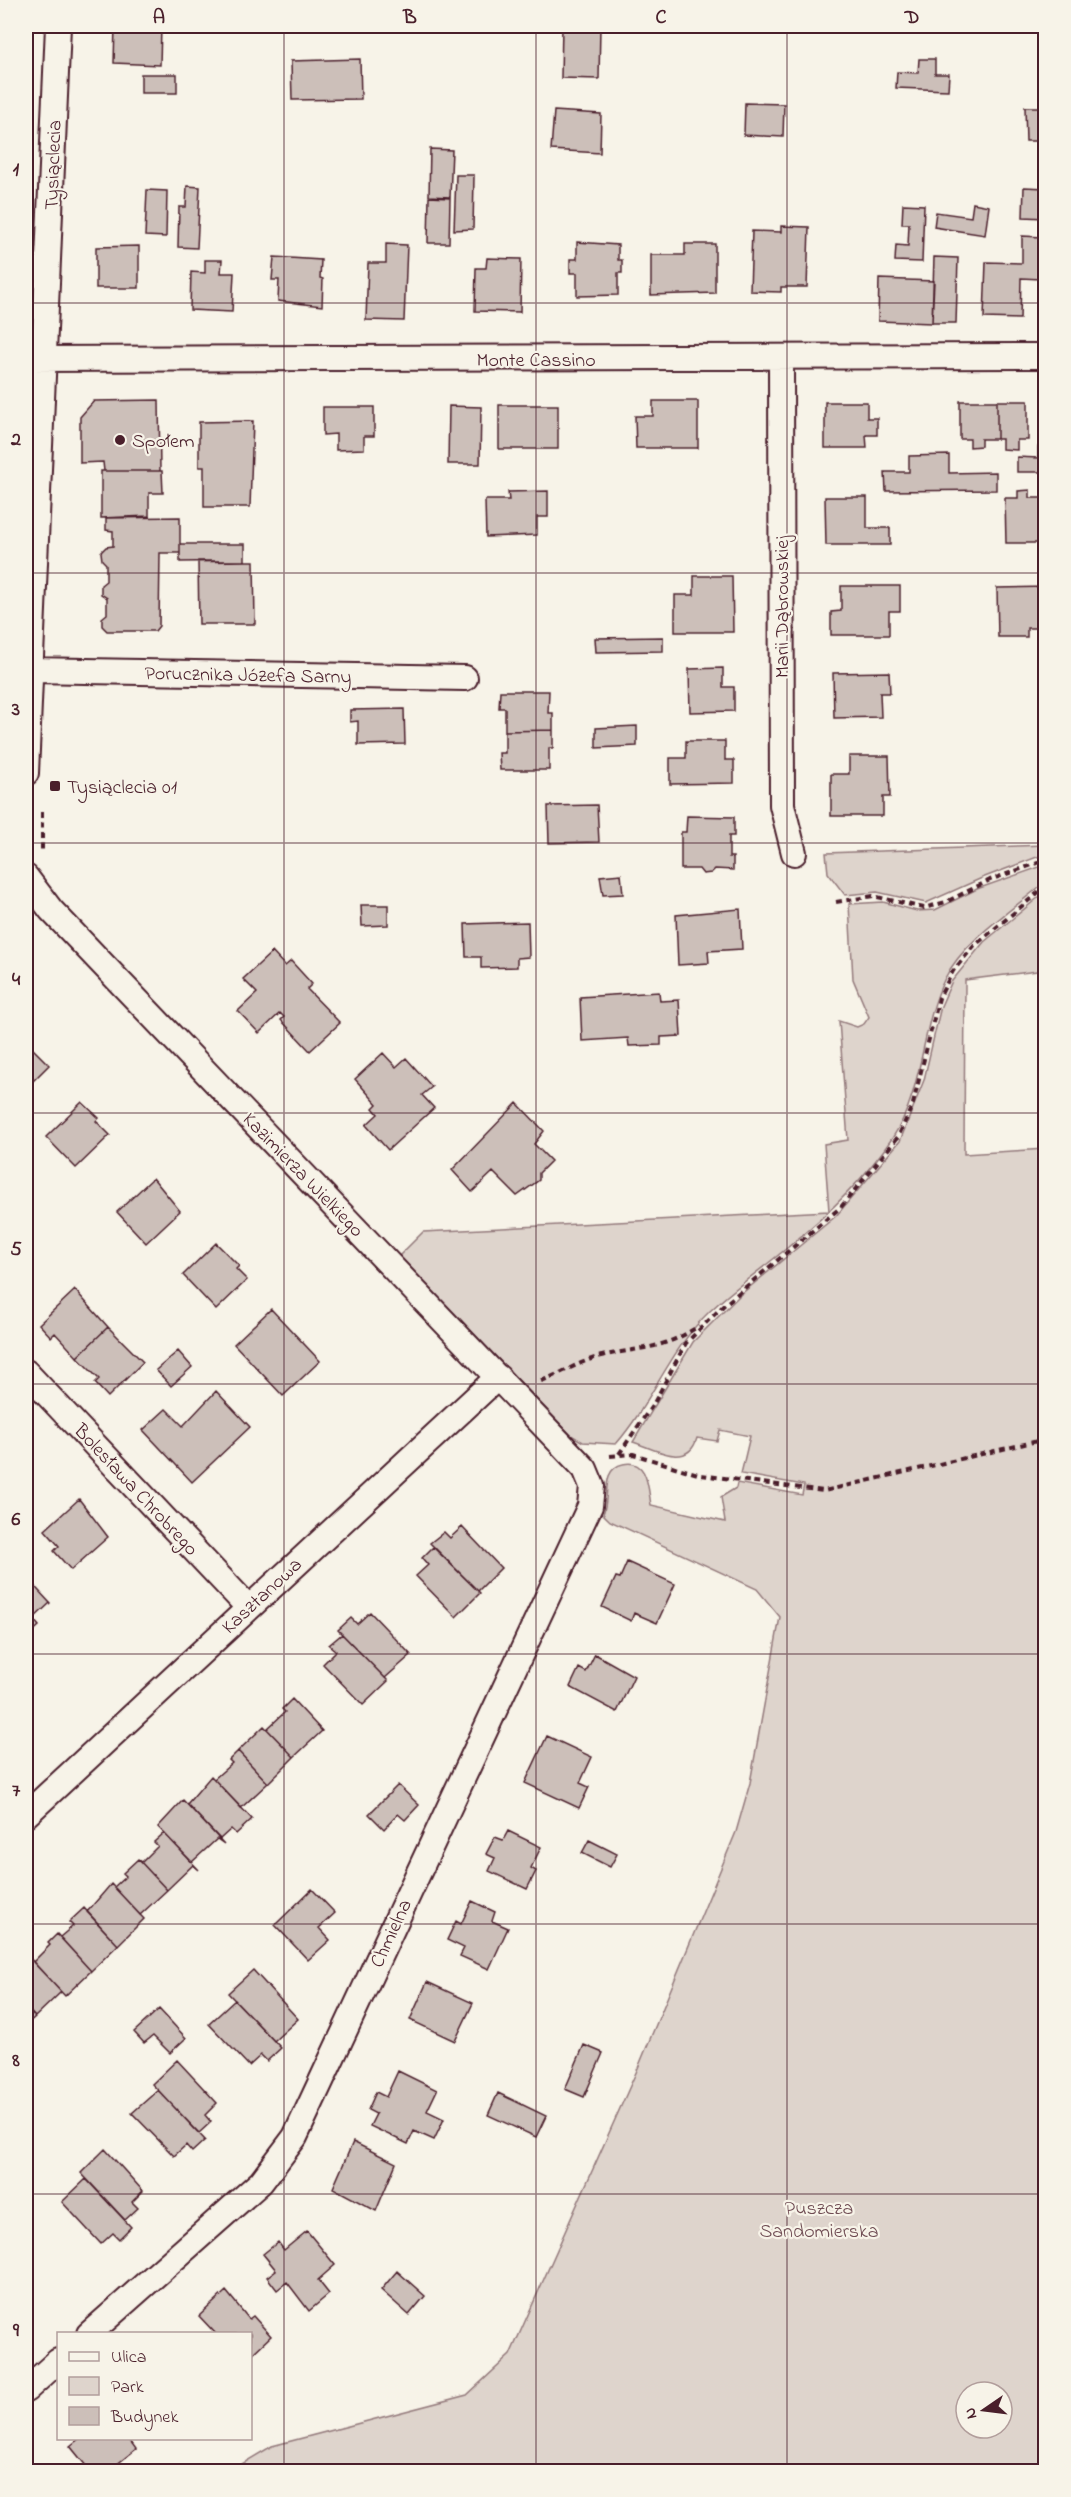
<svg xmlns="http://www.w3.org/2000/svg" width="1071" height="2497" font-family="'Indie Flower',sans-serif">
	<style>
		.green { fill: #ded4cc; stroke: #947a7c; stroke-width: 1.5; fill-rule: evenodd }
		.building { fill: #ccbfb9; stroke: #4a1f2b; stroke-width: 1.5 }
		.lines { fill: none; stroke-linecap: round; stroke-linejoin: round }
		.street-casing { stroke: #4a1f2b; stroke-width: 28 }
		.path { stroke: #4a1f2b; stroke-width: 4; stroke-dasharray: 6 4.5; stroke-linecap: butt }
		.street { stroke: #f7f3e8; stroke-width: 24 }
		.grid { fill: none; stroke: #4a1f2b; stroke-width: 1.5; stroke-opacity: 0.55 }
		.poi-dot { fill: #4a1f2b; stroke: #f7f3e8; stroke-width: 2 }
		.labels { text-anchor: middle; stroke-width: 4.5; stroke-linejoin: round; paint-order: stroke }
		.street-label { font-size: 20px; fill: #4a1f2b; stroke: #f7f3e8 }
		.poi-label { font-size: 20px; fill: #4a1f2b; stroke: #f7f3e8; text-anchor: start }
		.park-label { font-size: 20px; fill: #6f4c53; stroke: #f7f3e8 }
		.neatline { fill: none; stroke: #4a1f2b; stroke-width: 2 }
		.grid-label { font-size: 20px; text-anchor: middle; font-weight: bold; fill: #4a1f2b }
	</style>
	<rect width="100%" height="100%" fill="#f7f3e8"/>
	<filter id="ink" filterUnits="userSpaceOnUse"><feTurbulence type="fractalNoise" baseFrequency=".0167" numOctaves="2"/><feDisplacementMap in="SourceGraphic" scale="12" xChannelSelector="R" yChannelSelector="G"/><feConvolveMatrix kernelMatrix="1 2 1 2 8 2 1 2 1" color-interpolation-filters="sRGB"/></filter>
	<g filter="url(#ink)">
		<!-- green -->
		<path class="green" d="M1046,845l-1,9 -63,24 -56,25 -49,-11 -32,3 -17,-22 -2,-20z
			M1045,865v17c-32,28 -80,57 -100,96 -25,50 -21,112 -52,159 -28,42 -67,79 -106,111 -25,21 -53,40 -77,63 -40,38 -58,92 -94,133l-33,-2 -12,-7 -172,-179 24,-24 406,-21 -5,-67 24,-4 -9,-119 18,6 7,-3 5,-7 -16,-38 -4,-75 34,-2 34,9 18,-1 42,-21z
			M1045,892v78l-80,10 -1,174 81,-5v1322h-815l42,-25 195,-51 43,-40 128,-287 98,-236 14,-49 30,-166 -23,-28 -147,-68 -7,-7c5,-12 2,-26 6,-38 2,-6 8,-11 14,-12 25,-6 25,24 28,41l74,17 -4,-25 15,-9 1,-5 65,12 2,-10 -63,-11 9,-38 -30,-6 -3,11 -20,-3c-9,32 -42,11 -64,4l60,-100 47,-47 96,-79 64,-75 24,-61 17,-74 11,-25 32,-39zM966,2392h36v36h-36z"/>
		<!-- building -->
		<path class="building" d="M115,26h46l-1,39 -46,-2z
			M562,26h38l-1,53 -38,-1z
			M360,59l1,40 -69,1 -1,-39z
			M919,59h16v15h14l-1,16 -52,-2 1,-16 21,1z
			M141,74h36v19h-36z
			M745,103l39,1 -1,33 -39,-2z
			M1025,107h14l2,34h-15z
			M554,111l47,3 -1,39 -49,-3z
			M430,149l22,1 -2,47 -21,-1z
			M456,175h18l-1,54 -19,1z
			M187,186l13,1 -3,61 -19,-1 1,-40h7z
			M1024,187l22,1v30l-23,-1z
			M147,190l20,1 -1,46 -21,-1z
			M429,197l21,1 -1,45h-21z
			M973,203l16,3 -4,29 -51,-8 2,-15 35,5z
			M903,204l21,1 -2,57 -27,-1 1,-16 12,1 1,-22h-7z
			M781,226l28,1 -2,60h-26v5l-31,-1 2,-60 29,1z
			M1022,236l20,1 -1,42 -20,-1 -1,41 -36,-1 2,-56 36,1z
			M577,242l41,3v15h4v13h-4v22l-41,1v-23h-7v-14h7z
			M386,244l21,1 -3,76 -38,-1 2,-57h18z
			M685,244h30v49l-64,2v-40h34z
			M139,246v42h-43v-41z
			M274,257l47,3 -1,18 3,1 -1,27 -44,-5 1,-21h-7z
			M934,257l24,1 -2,65h-24z
			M487,258l34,1 -1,53 -45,-1 1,-43h10z
			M205,260h17l-1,13h13l-2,39 -42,-2 1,-38 14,1z
			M879,279l55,2 -2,42 -54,-2z
			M159,400l1,71h-56l-1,-9 -23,1v-46l14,-16z
			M653,401h45v47h-62l-1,-32h18z
			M960,401h37v38h-16v7l-11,1v-8h-10z
			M997,401h31v39h-11v10l-15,-1v-10h-5z
			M825,402h42v16h10v17h-11l1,13h-42z
			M499,405h59v44h-59z
			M449,406l32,1 -1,57h-32z
			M323,407h51v29h-10v13l-28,1v-16l-13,1z
			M253,421l-3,86h-46v-40h-5v-45z
			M1038,447h8v25h-29v-15l21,1z
			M949,455v18l47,-1v18l-110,1 -1,-19h24v-16z
			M101,471h61l1,22h-14v23l-48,2z
			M1030,490v8h16v45h-40l-1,-45h13v-7z
			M548,491v26h-11v18l-51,2 -1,-37h24l-1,-8z
			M825,497h42v31h23v17h-64z
			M180,517v36h-20l-1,73 -4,5h-48l-5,-5v-8l5,-4v-16l-6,-4v-9l5,-4v-17l-4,-4 -1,-8 5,-5 7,-1v-15l-7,-1v-12z
			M180,544h65v17l-65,1z
			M198,561h56l1,63h-56z
			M694,576h38l1,56h-58v-37h19z
			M841,586h59v25h-11v24h-58v-23l10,-1z
			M1046,587v41h-19v9h-29l-1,-49z
			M663,637v14l-67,1 -1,-14z
			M723,668v19h11v24l-44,1 -1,-43z
			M889,672l1,21h-10l1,24 -47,1 -1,-45z
			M500,691h49l-1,22h5v17l-48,1v-23h-6z
			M404,709l1,35 -47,1v-24l-8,1v-12z
			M637,726v20l-41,2v-20z
			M553,730v18h-4v22h-49l-1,-17h6v-22z
			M686,741h39v19h9v23l-64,1v-26h16z
			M849,756h40l1,41h-7v19h-52v-42h18z
			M597,805l2,37 -50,1 -1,-37z
			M687,816l47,1v19h-5v21h4v13l-18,-1 -4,4 -8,1 -4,-5h-18v-37h5z
			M621,874l2,20 -20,1 -3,-19z
			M361,905h27v20l-26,1z
			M740,909l2,40 -34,2 1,12 -31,2 -2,-50z
			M528,922l1,35 -12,1v9l-36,1v-11h-15l-1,-33z
			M272,952l13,14 6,-5 21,23 -5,5 33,34 -30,28 -29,-31 3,-3 -4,-4 -21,20 -21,-22 19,-18 -14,-14z
			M659,992l1,9 19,-1 2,36 -20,1v8l-32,1 -1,-8 -46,3 -2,-44z
			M27,1043l22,22 -23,23v-44z
			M383,1053l13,14 10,-9 26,29 -10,8 12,13 -46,42 -22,-25 12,-11 -5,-6 4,-4 -22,-25z
			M82,1102l17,16 -3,3 14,14 -34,33 -30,-31z
			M517,1103l27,28 -10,13 17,17 -12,12v7l-22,16 -24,-24 -21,20 -20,-22z
			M153,1178l27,33 -34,32 -29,-31z
			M216,1243l23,23 -3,3 11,11 -31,30 -33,-35z
			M75,1290l33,37 -31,30 -22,-24 -4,4 -12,-13z
			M271,1309l49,52 -37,35 -49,-52z
			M108,1327l35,35 -35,35 -13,-14 4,-4 -22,-22z
			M178,1351l14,16 -21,19 -15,-16z
			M216,1391l34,36 -58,55 -49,-52 23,-21 17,17z
			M79,1499l29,38 -37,33 -17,-19 5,-5 -14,-16z
			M462,1527l39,41 -23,23 -48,-48 14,-11 6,6z
			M433,1547l47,46 -24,24 -40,-41 12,-11 -6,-7z
			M627,1562l48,22 -18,39 -23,-10 -3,8 -29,-14 14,-30 4,1z
			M26,1577l24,26 -17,16 6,7 -13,12z
			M370,1612l41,43 -26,23 -47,-48 13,-12 6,6z
			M342,1634l46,47 -25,24 -40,-41 13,-13 -7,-6z
			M595,1654l39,22 -17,36 -47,-25 9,-19 7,4z
			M292,1699l30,32 -28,26 -27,-28 18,-17 -3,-3z
			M264,1726l30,31 -26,26 -30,-32z
			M547,1736l45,21 -12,26 9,4 -10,21 -54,-25z
			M238,1751l30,32 -27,25 -27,-29 18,-16 -3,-3z
			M211,1776l41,43 -16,15 -5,-5 -11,10 -33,-35z
			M398,1785l21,20 -14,15 -7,-6 -14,15 -15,-15z
			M183,1800l41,44 -7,-5 -25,23 -34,-35z
			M508,1831l33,16 -10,21 5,3 -9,18 -38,-18 6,-13 -9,-4 9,-17 8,3z
			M164,1833l35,37 -6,-5 -26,25 -29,-31 4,3 16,-16 -4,-4z
			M589,1840l28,14 -7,13 -28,-14z
			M138,1859l29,31 -27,25 -26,-28 12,-11 -3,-3z
			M111,1884l33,35 -26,26 -31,-33z
			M312,1889l23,24 -16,15 11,12 -22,20 -33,-35z
			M472,1901l23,11 -3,9 16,7 -19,41 -29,-13 4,-8 -17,-8 9,-19 5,3z
			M84,1908l34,37 -27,26 -31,-34 13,-11 -4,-4z
			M57,1934l34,37 -26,25 -32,-34 17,-17 -2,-2z
			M26,1954l35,38 -26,25 -9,-10z
			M253,1970l45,49 -24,22 -46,-48z
			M427,1982l46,21 -18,38 -45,-21z
			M235,2000l46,48 -14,13 -6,-6 -12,11 -40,-42z
			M26,2007l9,10 -9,8z
			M159,2009l27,29 -16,15 -17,-17 -9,7 -10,-11z
			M584,2045l19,8 -19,44 -19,-8z
			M177,2060l40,43 -12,12 6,7 -12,11 -47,-49z
			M398,2071l39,19 -10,21 17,8 -10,21 -20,-9 -6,13 -38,-18 6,-12 -8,-4 8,-18 10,5z
			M158,2090l47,50 -13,12 -6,-7 -12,11 -42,-43z
			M498,2093l48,23 -10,21 -48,-22z
			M353,2142l43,21 -20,48 -43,-23z
			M105,2149l38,42 -11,11 6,6 -13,12 -44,-47z
			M86,2179l45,48 -12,12 -6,-6 -12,11 -39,-42z
			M307,2231l28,34 -17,15 11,14 -20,17 -22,-29 -10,8 -10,-13 9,-7 -13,-16 15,-12 6,8z
			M397,2271l28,25 -16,19 -28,-25z
			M226,2291l23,28 4,-3 18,20 -21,20v-22h-34l-17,-18z
			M80,2438h48l8,11 -25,20 -3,-3 -7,6h-10l-21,-26z"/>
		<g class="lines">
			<!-- street casing -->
			<g class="street-casing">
				<path id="street" d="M26,359l1020,-3
					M781,359l1,446 12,48
					M31,670l434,8
					M26,773l32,-747
					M26,877l25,33 534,559 7,17 -2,20 -295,631 -34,45 -172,152
					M26,1372l222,235
					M26,1815l472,-438
					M26,2390l32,-29"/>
			</g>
			<!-- path -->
			<path class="path" d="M42,812v42
				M836,902l37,-6 51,12 22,-6 44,-22 56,-20
				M541,1381c20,-7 39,-20 61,-25 42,-10 58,-5 97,-30
				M619,1454l35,-51 32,-60 37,-37 118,-99 57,-70 15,-33 26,-106 14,-27 21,-25 72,-60
				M610,1456l23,-2 68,21 123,16 222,-52"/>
			<!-- street -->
			<use href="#street" class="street"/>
		</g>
	</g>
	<!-- grid -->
	<path class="grid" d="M284,26v2446M536,26v2446M787,26v2446M26,303h1020M26,573h1020M26,843h1020M26,1113h1020M26,1384h1020M26,1654h1020M26,1924h1020M26,2194h1020"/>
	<!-- markers -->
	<g class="poi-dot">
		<circle cx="120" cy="440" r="6"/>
		<rect x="49" y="780" width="12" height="12" rx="3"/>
	</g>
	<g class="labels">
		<!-- street labels -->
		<g class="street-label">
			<text transform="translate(52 165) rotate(-88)" y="7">Tysiąclecia</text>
			<text x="536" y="366">Monte Cassino</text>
			<text transform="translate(781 607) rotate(-90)" y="7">Marii Dąbrowskiej</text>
			<text transform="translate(248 674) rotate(1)" y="7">Porucznika Józefa Sarny</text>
			<text transform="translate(304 1174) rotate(46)" y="7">Kazimierza Wielkiego</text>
			<text transform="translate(137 1489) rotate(47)" y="7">Bolesława Chrobrego</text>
			<text transform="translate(261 1595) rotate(-43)" y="7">Kasztanowa</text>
			<text transform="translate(390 1933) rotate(-65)" y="7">Chmielna</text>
		</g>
		<!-- poi labels -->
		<g class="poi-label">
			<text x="132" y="447">Społem</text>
			<text x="67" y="793">Tysiąclecia 01</text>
		</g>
		<!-- park labels -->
		<g class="park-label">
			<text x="819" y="2214">Puszcza<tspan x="819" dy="23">Sandomierska</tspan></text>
		</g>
	</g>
	<!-- margin -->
	<rect width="1071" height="2497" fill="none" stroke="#f7f3e8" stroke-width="66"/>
	<!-- legend -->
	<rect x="57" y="2332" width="195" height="108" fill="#f7f3e8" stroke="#b29e9c" stroke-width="1.5"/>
	<rect x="69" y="2352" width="30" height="9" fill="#f7f3e8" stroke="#b29e9c" stroke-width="1.5"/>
	<text x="111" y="2362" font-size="18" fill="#4a1f2b">Ulica</text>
	<rect x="69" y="2377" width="30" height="18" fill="#ded4cc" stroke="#b29e9c" stroke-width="1.5"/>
	<text x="111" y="2392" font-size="18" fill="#4a1f2b">Park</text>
	<rect x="69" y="2407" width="30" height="18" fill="#ccbfb9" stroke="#b29e9c" stroke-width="1.5"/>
	<text x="111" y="2422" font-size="18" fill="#4a1f2b">Budynek</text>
	<!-- north arrow -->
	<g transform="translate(984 2410) rotate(256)"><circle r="28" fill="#f7f3e8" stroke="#b29e9c" stroke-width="1.5"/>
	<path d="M0-4.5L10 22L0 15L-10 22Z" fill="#4a1f2b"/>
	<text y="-9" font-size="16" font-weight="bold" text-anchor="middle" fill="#4a1f2b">N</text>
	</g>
	<rect x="33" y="33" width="1005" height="2431" class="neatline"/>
	<g class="grid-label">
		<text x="159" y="23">A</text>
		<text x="410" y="23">B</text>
		<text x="661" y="23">C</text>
		<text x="912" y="23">D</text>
		<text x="16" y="175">1</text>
		<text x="16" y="445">2</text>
		<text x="16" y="715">3</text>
		<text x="16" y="985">4</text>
		<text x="16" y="1255">5</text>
		<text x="16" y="1525">6</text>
		<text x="16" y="1796">7</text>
		<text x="16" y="2066">8</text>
		<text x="16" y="2336">9</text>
	</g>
</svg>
